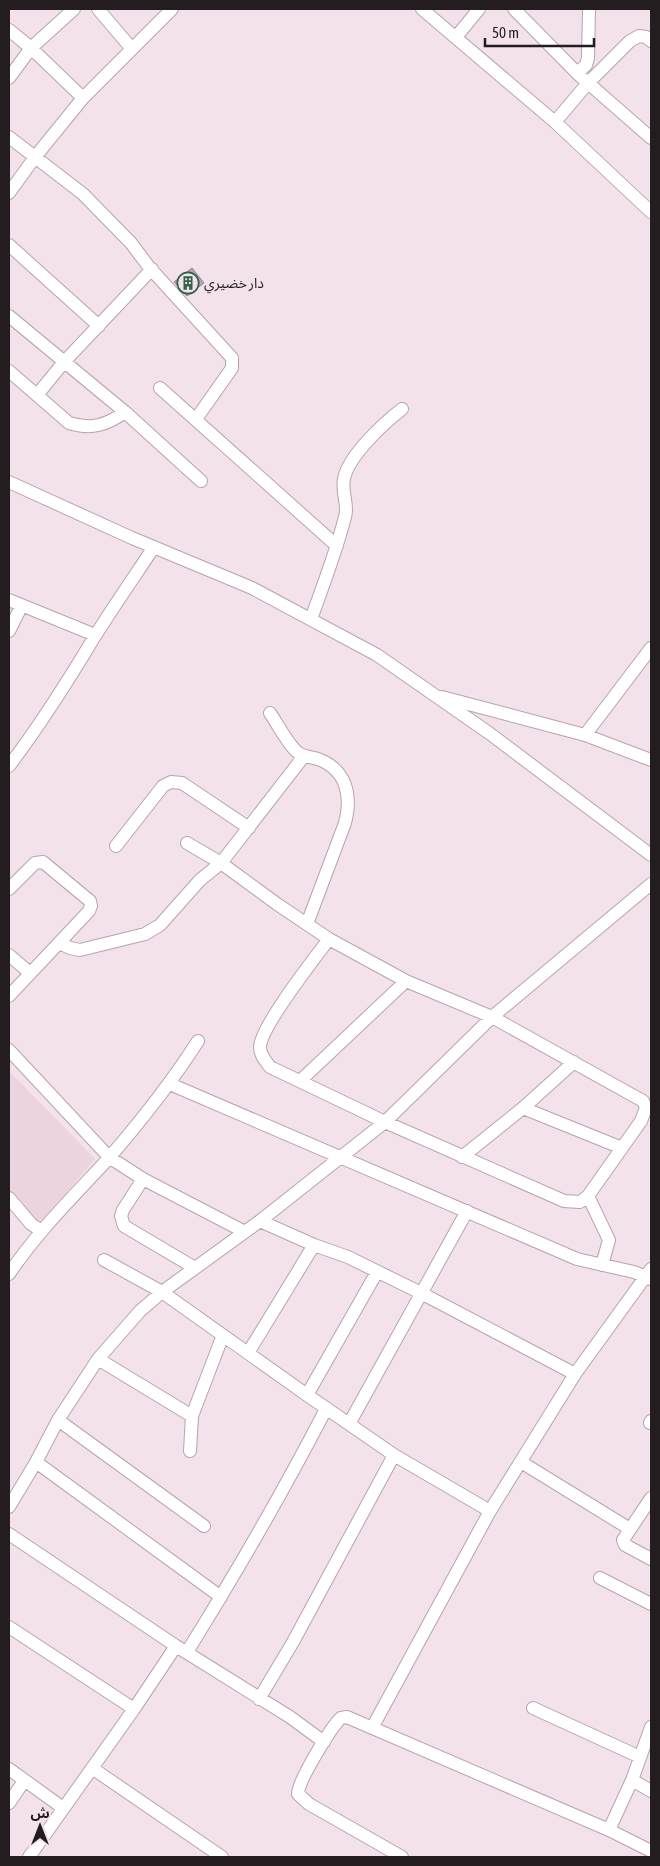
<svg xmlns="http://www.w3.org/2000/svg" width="660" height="1866" font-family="'Asap Condensed','Noto Sans Arabic',sans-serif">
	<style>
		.built { fill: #ecd3e0 }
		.building { fill: #b6a6ae; stroke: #93838b }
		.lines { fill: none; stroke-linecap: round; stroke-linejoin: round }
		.street-casing { stroke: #b5a4ad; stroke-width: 14 }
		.street { stroke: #fff; stroke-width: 12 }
		.labels { text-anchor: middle; stroke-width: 4; stroke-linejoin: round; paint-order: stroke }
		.poi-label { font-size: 14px; fill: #231d20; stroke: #f3e2eb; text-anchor: start }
	</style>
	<rect width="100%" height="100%" fill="#f3e2eb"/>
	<!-- built -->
	<path class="built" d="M9,1071l86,88 -52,61 -10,-1 -24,-31z"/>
	<!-- building -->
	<path class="building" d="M192,268l12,15 -17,13 -13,-14z"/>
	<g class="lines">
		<!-- street casing -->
		<g class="street-casing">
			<path id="street" d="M98,9l34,40
				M422,9l133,113 96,90
				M514,9l65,66 72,63
				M9,30l22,18 52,50
				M456,37l23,-28
				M577,73l9,-8 2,-7 1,-49
				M9,78l22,-30 43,-39
				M555,122l33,-39 42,-42 9,-5 7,1 5,4
				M9,137l74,57 48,49 18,24 83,91v10l-36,51
				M9,193l26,-36 48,-59 89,-89
				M9,245l90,81
				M9,316l116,96 76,69
				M9,371l60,52c22,7 38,2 56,-11
				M160,388l177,158
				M37,395l27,-33 88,-93
				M9,482l123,56 120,50 125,67 112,78 162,122
				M9,600l86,35
				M311,619c12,-33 25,-67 34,-102 4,-12 -4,-25 -1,-38 4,-23 40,-56 58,-70
				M9,631l13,-26
				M442,697l143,38 66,25
				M270,713c8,12 16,28 26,38 6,6 15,6 22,8 29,11 34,37 27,64l-38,101
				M585,735l66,-87
				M9,766c32,-42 59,-85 86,-130 19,-30 39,-59 59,-89
				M187,843l34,20 56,41 52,35 77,42 86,36 151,84 3,7 -5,13 -53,75 -8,6 -16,-1 -179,-79 -115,-55c-5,-7 -10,-12 -10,-20 1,-21 54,-88 69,-108
				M116,846l47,-60 8,-4 11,1 67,45
				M9,889l26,-26 8,-1 47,39 1,5 -2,5 -80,85
				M59,943l11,5 10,2 65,-16 15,-9 40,-45 21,-17 83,-107
				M9,955l21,18
				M9,1050l100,107 34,22 102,53
				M300,1081l106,-100
				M170,1084l407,175 57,13 17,7
				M523,1108l99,40
				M462,1157l61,-49 51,-46
				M143,1179l-20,31 -2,6 3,10 71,42
				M588,1196l21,44 -7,25
				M9,1198l22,26 11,7
				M260,1221l54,24 34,12 73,36 154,81
				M104,1260l58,32 145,103 87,60 96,56
				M9,1274c28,-42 65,-78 99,-115 33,-38 63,-76 90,-118
				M248,1353l66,-108
				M98,1359l94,57
				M307,1395l70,-123
				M58,1420l146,106
				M650,1423l1,-2
				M349,1424l118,-213
				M190,1451l2,-35 31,-81
				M36,1462l185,135
				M521,1462l109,67
				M651,1498l-28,42 2,5 26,14
				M9,1507l27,-45 22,-42 40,-61 42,-48 22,-19 98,-71 125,-99 107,-105 159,-133
				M9,1534l167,112 114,71 34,25
				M600,1578l51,26
				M9,1627l125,82
				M187,1652c49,-79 96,-160 139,-243
				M259,1699l34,-57 101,-187
				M533,1708l107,49
				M372,1728l118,-217 85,-137 76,-105
				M92,1768l130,89
				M9,1769l54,39
				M632,1780l19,11
				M9,1803l15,-22
				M609,1830l23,-50 19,-53
				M29,1857l105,-148 42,-63
				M402,1857l-93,-53 -11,-10c0,-13 33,-67 43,-76l6,-1 262,113 42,21"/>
		</g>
		<!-- street -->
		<use href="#street" class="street"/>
	</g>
	<!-- icons -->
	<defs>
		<g id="building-ring" transform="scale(1.125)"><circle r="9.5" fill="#f3e2eb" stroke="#2f6246" stroke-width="1.5"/><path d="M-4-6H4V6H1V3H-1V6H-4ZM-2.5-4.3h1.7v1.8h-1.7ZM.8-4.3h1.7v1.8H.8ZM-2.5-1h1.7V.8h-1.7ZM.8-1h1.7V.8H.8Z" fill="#2f6246"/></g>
	</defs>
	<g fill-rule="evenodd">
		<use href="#building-ring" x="188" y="283"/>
	</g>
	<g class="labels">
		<!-- poi labels -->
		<g class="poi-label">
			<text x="204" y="288">دار خضيري</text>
		</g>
	</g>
	<!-- border -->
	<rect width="660" height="1866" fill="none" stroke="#231d20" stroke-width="20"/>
	<!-- north arrow -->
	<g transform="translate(40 1826)" stroke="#f3e2eb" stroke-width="4" paint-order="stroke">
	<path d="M0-4L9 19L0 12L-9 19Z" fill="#231d20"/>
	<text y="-8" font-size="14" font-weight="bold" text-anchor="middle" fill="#231d20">ش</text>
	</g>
	<!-- scale -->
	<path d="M485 38v8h109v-8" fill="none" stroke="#231d20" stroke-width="2.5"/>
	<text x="492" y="38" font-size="15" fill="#231d20" stroke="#f3e2eb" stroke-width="4" paint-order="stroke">50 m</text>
</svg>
